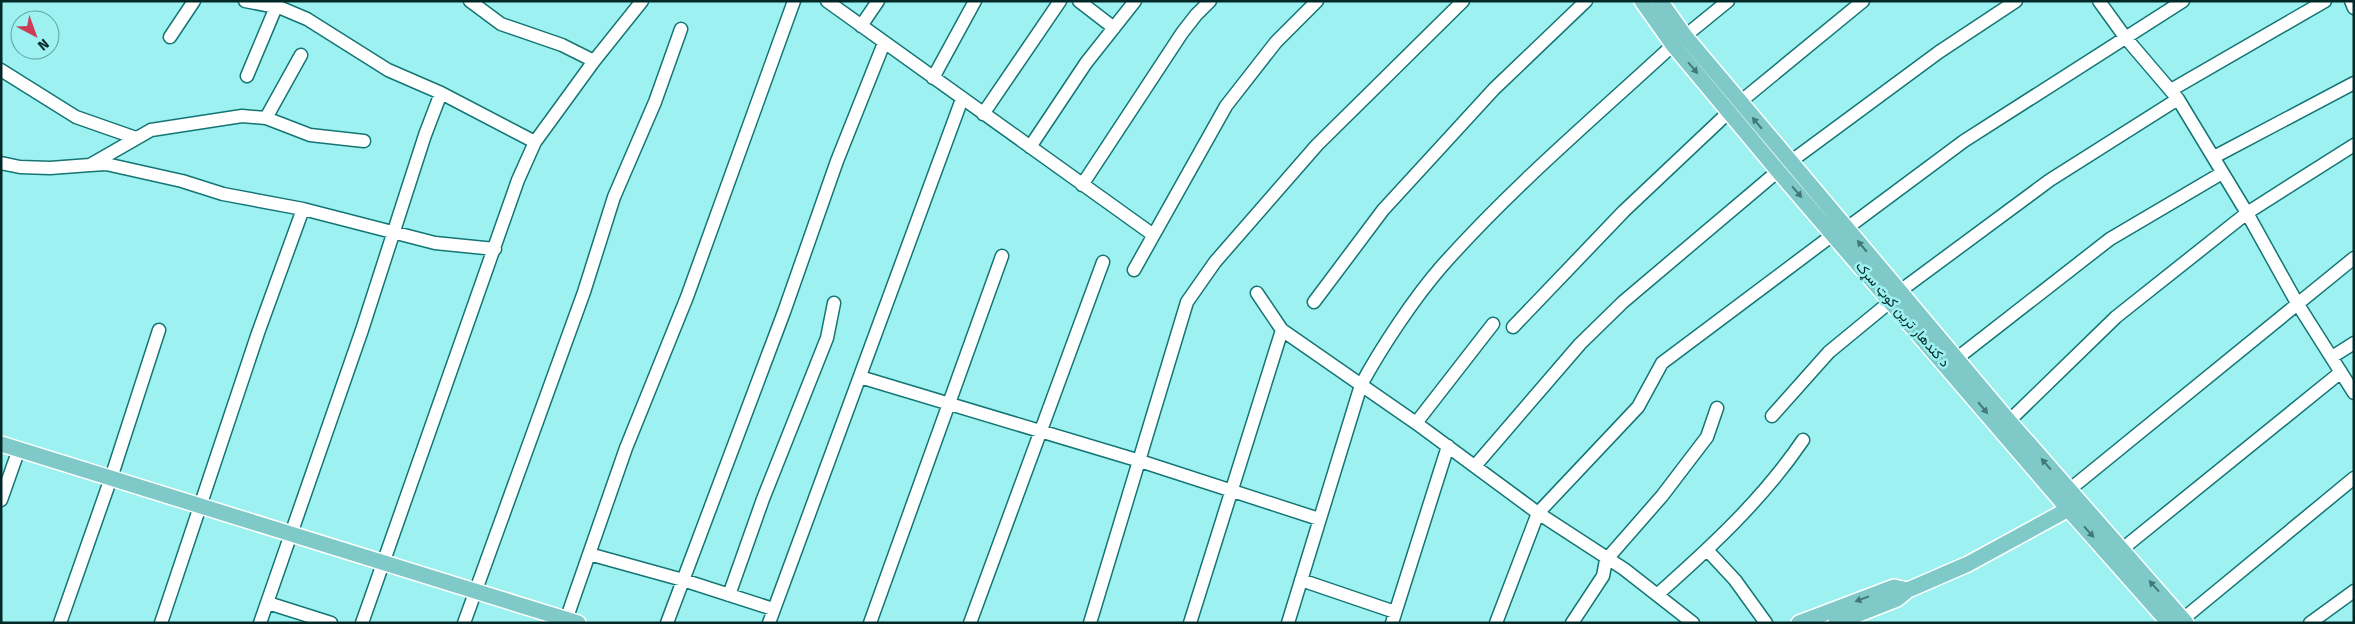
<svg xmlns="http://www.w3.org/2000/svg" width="2355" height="624" font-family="'Fira Sans',Vazirmatn,sans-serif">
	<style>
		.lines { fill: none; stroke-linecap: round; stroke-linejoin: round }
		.minor-casing { stroke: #147575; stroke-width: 15 }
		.major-casing { stroke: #fff; stroke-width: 18 }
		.minor { stroke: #fff; stroke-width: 12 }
		.major { stroke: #80c9c9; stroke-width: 15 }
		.oneway { fill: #417878 }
		.labels { text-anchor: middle; stroke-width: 5; stroke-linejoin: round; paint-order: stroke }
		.street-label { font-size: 14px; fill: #022828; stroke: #9df2f1 }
	</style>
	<rect width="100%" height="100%" fill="#9df2f1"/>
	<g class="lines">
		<!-- minor casing -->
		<g class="minor-casing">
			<path id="minor" d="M245,1l36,7 26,11 81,51 53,23 94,49
				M470,1l31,23 61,21 32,16
				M827,1l325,233
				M1079,1l35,27
				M2099,1l26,36 53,62 69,114 50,90 57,90
				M2351,1l3,7
				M861,26l17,-25
				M1685,36l43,-35
				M170,37l24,-36
				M1,70l75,47 60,21
				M247,76l29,-69
				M933,78l42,-77
				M2171,90l154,-89
				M1740,102l123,-101
				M983,114l77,-113
				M266,118l35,-63
				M1030,147l56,-84 49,-62
				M2214,157l140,-74
				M1790,162l149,-110 77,-51
				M1,163l19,4 30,1 40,-3 61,-35 91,-14 24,2 44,17 54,6
				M90,165l16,-1 76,17 41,13 80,15 132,34 60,6
				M1082,185l100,-152 14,-18 14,-14
				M1847,228l117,-87 219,-140
				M1134,270l92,-164 50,-64 41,-41
				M1900,291l150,-111 128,-81
				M1257,293l25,37 134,93 122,90 86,56 69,54
				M1314,302l69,-92 111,-121 92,-88
				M1513,327l111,-116 106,-100
				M2332,357l22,-14
				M1956,359l154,-120 112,-66
				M860,377l280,84 179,58
				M1772,416l57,-64 62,-51
				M2009,421l107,-104 131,-104 107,-68
				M1416,423l77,-99
				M1475,466l105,-122 43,-42 155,-131
				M2069,490l285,-232
				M1,500l18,-51
				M2121,550l220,-178
				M1708,551l27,29 31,43
				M589,554l94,26 90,29
				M1301,580l94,32
				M1658,594c53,-47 105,-95 145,-154
				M729,595l34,-96 64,-161 7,-35
				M268,603l63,20
				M2183,619l171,-141
				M60,623l51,-145 48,-148
				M161,623l97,-290 45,-124
				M260,623l102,-293 63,-195 16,-42
				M362,623l156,-443 17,-38 59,-81 48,-60
				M464,623l120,-331 30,-95 41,-95 26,-73
				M565,623l61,-175 61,-151 107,-296
				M667,623l117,-311 53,-151 47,-118
				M769,623l193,-524
				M870,623l132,-367
				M970,623l133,-361
				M1090,623l97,-321 28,-40 102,-117 146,-144
				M1190,623l92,-293
				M1288,623l73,-238c20,-37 53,-87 81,-119 71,-80 153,-149 231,-221
				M1392,623l56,-177
				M1496,623l42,-110 100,-106 24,-44 172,-129
				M1572,623l31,-47 3,-16 56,-64 45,-59 10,-29
				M2310,623l44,-32"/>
		</g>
		<!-- major casing -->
		<g class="major-casing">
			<path id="major" d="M1642,1l31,44 105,126 291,339 100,113
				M1660,1l25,35 324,385 177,202
				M1,444l577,179
				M1799,623l95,-36 14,3
				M1836,623l61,-24 11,-9 60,-26 108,-59"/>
		</g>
		<!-- minor -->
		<use href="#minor" class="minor"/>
		<!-- major -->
		<use href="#major" class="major"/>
	</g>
	<!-- one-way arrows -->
	<defs><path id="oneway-solid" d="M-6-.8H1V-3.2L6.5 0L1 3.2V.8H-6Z" transform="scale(1.25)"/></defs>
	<g class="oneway">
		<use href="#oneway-solid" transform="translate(1693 68) rotate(49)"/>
		<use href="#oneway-solid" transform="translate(1757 123) rotate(-130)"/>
		<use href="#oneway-solid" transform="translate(1797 192) rotate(49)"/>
		<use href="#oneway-solid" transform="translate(1862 246) rotate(-130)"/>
		<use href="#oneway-solid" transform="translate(1983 408) rotate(50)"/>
		<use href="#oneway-solid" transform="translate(2046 464) rotate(-131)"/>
		<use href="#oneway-solid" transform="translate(2089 532) rotate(48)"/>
		<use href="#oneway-solid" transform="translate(2154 586) rotate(-132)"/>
		<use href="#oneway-solid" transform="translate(1862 599) rotate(160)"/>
	</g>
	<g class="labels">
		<!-- street labels -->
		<g class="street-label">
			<text transform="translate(1903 314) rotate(49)" y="5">د کندهار ترين کوټ سړک</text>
		</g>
	</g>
	<!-- border -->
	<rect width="2355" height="624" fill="none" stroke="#022828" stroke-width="5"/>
	<!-- north arrow -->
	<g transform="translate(35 35) rotate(139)"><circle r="24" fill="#9df2f1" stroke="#5fa1a1"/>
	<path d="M0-4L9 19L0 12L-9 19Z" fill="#cd3c56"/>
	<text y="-8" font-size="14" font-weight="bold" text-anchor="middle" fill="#022828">N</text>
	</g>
</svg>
